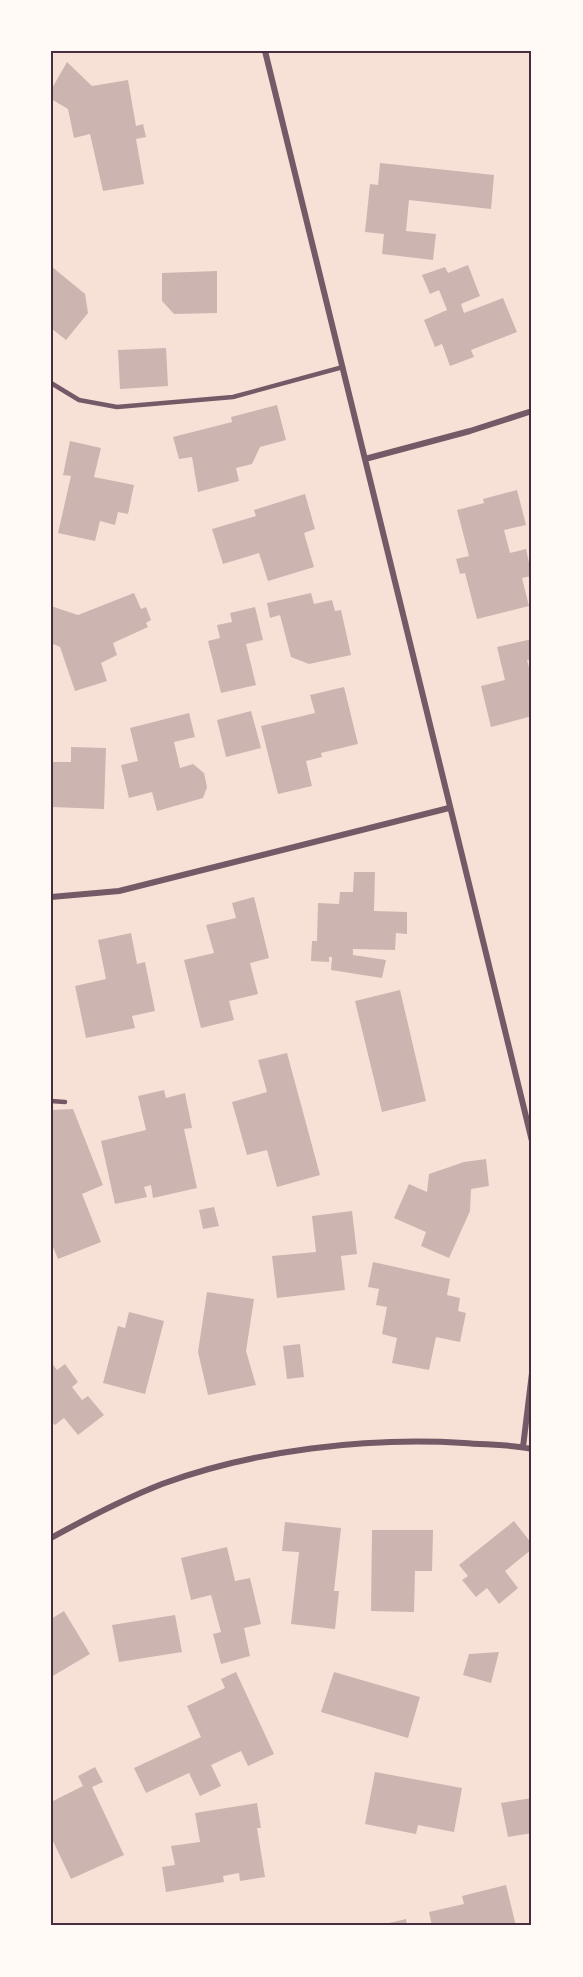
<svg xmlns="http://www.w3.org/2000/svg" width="583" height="1977" font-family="Arial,sans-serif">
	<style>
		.building { fill: #ccb4b1 }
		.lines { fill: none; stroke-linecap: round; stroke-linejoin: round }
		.service { stroke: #755966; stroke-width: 4.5 }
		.minor { stroke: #755966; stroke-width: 6 }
		.neatline { fill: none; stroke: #4a2c40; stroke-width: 2 }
	</style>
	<rect width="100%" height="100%" fill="#f7e1d7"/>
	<!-- building -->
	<path class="building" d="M67,62l25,24 36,-6 8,46 7,-2 3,13 -10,2 8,45 -41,7 -13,-57 -16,4 -6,-29 -17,-10v-9z
		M380,163l114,12 -3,34 -82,-9 -3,31 30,3 -3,26 -51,-6 2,-20 -19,-2 5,-48 8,1z
		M468,265l12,31 -19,8 3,9 39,-15 14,34 -46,18 3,7 -24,9 -8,-22 -7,3 -11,-27 23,-10 -8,-20 -9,4 -8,-19 23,-8 3,6z
		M51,266l34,28 3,19 -22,27 -15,-12z
		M217,271v42l-43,1 -12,-13v-28z
		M166,348l2,38 -48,3 -2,-39z
		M277,405l9,35 -26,7 -8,17 -16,4 3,13 -41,11 -6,-35 -13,2 -6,-22 59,-15 -1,-5z
		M70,441l31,7 -7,29 40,8 -6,29 -10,-2 -3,13 -15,-4 -5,20 -37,-8 13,-57 -8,-1z
		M517,490l9,35 -22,5 6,23 16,-4 6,27 -10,2 7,28 -52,13 -12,-46 -5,1 -4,-15 13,-3 -12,-46 27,-7 -1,-4z
		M305,494l10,35 -11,4 10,34 -46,14 -9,-28 -36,11 -11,-35 44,-13 -2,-6z
		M134,593l7,16 5,-2 5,13 -5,3 2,4 -35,16 4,12 -16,8 6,18 -32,10 -15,-44 -9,-4v-37l27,9z
		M311,593l3,11 18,-4 3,11 6,-1 10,45 -42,9 -18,-7 -11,-42 -10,3 -3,-15z
		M255,607l8,33 -17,4 10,41 -35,8 -13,-52 12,-3 -3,-13 15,-3 -2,-9z
		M532,639v20l-5,1 5,19v37l-41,11 -10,-41 24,-6 -8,-33z
		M344,687l14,57 -37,9 1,4 -16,4 6,25 -34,8 -17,-68 54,-13 -5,-18z
		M251,711l10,37 -35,9 -9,-37z
		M189,713l6,24 -21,5 6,26 13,-4 11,9 3,14 -4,11 -46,13 -5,-19 -23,6 -8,-33 17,-4 -8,-33z
		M71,747l35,1 -2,61 -53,-2v-45h20z
		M354,872h21l-1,39 33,1v22l-11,-1 -1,17 -42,-1v6l33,5 -4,18 -51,-8 1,-13h-3v5l-18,-1 1,-20h5l1,-38 21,1 1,-12h13z
		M254,897l15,61 -19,5 8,31 -29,7 5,19 -33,8 -17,-68 30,-7 -8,-28 30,-7 -4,-15z
		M131,933l6,31 8,-2 10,49 -23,5 3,12 -49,10 -11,-52 31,-7 -8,-39z
		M400,990l26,111 -44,11 -27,-111z
		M287,1053l33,122 -43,12 -10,-37 -20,5 -15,-53 35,-10 -9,-32z
		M164,1090l2,8 19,-5 7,35 -8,1 13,59 -44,10 -2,-13 -7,2 3,10 -32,7 -14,-63 45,-11 -8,-34z
		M73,1109l30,76 -21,9 19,48 -43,17 -7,-17v-132z
		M486,1159l3,27 -18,3 -1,22 -21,47 -28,-12 5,-14 -32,-14 15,-34 18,8 2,-18 35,-12z
		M214,1207l5,19 -16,3 -4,-19z
		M352,1211l5,43 -16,2 4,34 -68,8 -5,-42 44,-4 -4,-36z
		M373,1262l77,17 -3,16 13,3 -2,13 8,2 -6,29 -24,-5 -7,33 -37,-7 5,-25 -15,-4 5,-27 -11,-2 3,-16 -11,-2z
		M207,1292l47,7 -8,52 10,34 -48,10 -10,-43z
		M129,1312l35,9 -19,73 -42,-11 15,-57 7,2z
		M300,1344l4,33 -17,2 -4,-33z
		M51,1362l6,8 8,-6 13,18 -6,5 10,13 6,-4 16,19 -26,20 -14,-17 -9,7 -4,-4z
		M514,1521l18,23v5l-27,22 13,17 -19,16 -12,-16 -11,9 -14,-17 6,-4 -9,-11z
		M285,1522l56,6 -7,63h5l-4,38 -44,-5 8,-72 -17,-1z
		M372,1530h61l-1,41h-17l-1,41 -43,-1z
		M227,1547l8,34 15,-3 11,46 -17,4 6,28 -29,8 -8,-30 8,-2 -10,-37 -20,5 -10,-42z
		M64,1611l26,43 -39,23v-58z
		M175,1615l7,37 -63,10 -7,-37z
		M499,1652l-8,31 -28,-8 6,-21z
		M236,1672l38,82 -26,12 -7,-15 -30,14 10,21 -21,10 -11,-23 -43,20 -12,-25 67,-31 -14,-31 38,-18 -4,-9z
		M334,1672l86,25 -12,41 -87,-26z
		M95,1767l8,15 -11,5 32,68 -53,24 -20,-42v-35l32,-16 -5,-10z
		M375,1772l87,16 -8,44 -36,-7 -2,9 -51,-10z
		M532,1798v35l-24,4 -7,-34z
		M257,1803l4,25h-4l8,49 -25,4 -1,-8 -16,3 1,6 -58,10 -4,-25 13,-2 -4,-19 29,-4 -5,-29z
		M506,1885l10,41h-84l-3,-14 35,-8 -2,-8z
		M406,1919l1,7h-27v-1z"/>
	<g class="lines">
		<!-- service -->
		<path class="service" d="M51,383l28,17 38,7 116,-10 110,-30
			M51,1101l14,1"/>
		<!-- minor -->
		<path class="minor" d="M265,51l267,1090
			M365,459l105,-28 62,-20
			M51,897l68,-6 330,-83
			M523,1447l9,-74
			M51,1538c36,-20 73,-39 111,-54 92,-34 205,-47 302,-41 22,2 46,1 68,6"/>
	</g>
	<!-- border -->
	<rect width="583" height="1977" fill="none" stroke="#fffaf5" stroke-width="105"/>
	<rect x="52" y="52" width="478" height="1872" class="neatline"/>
</svg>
